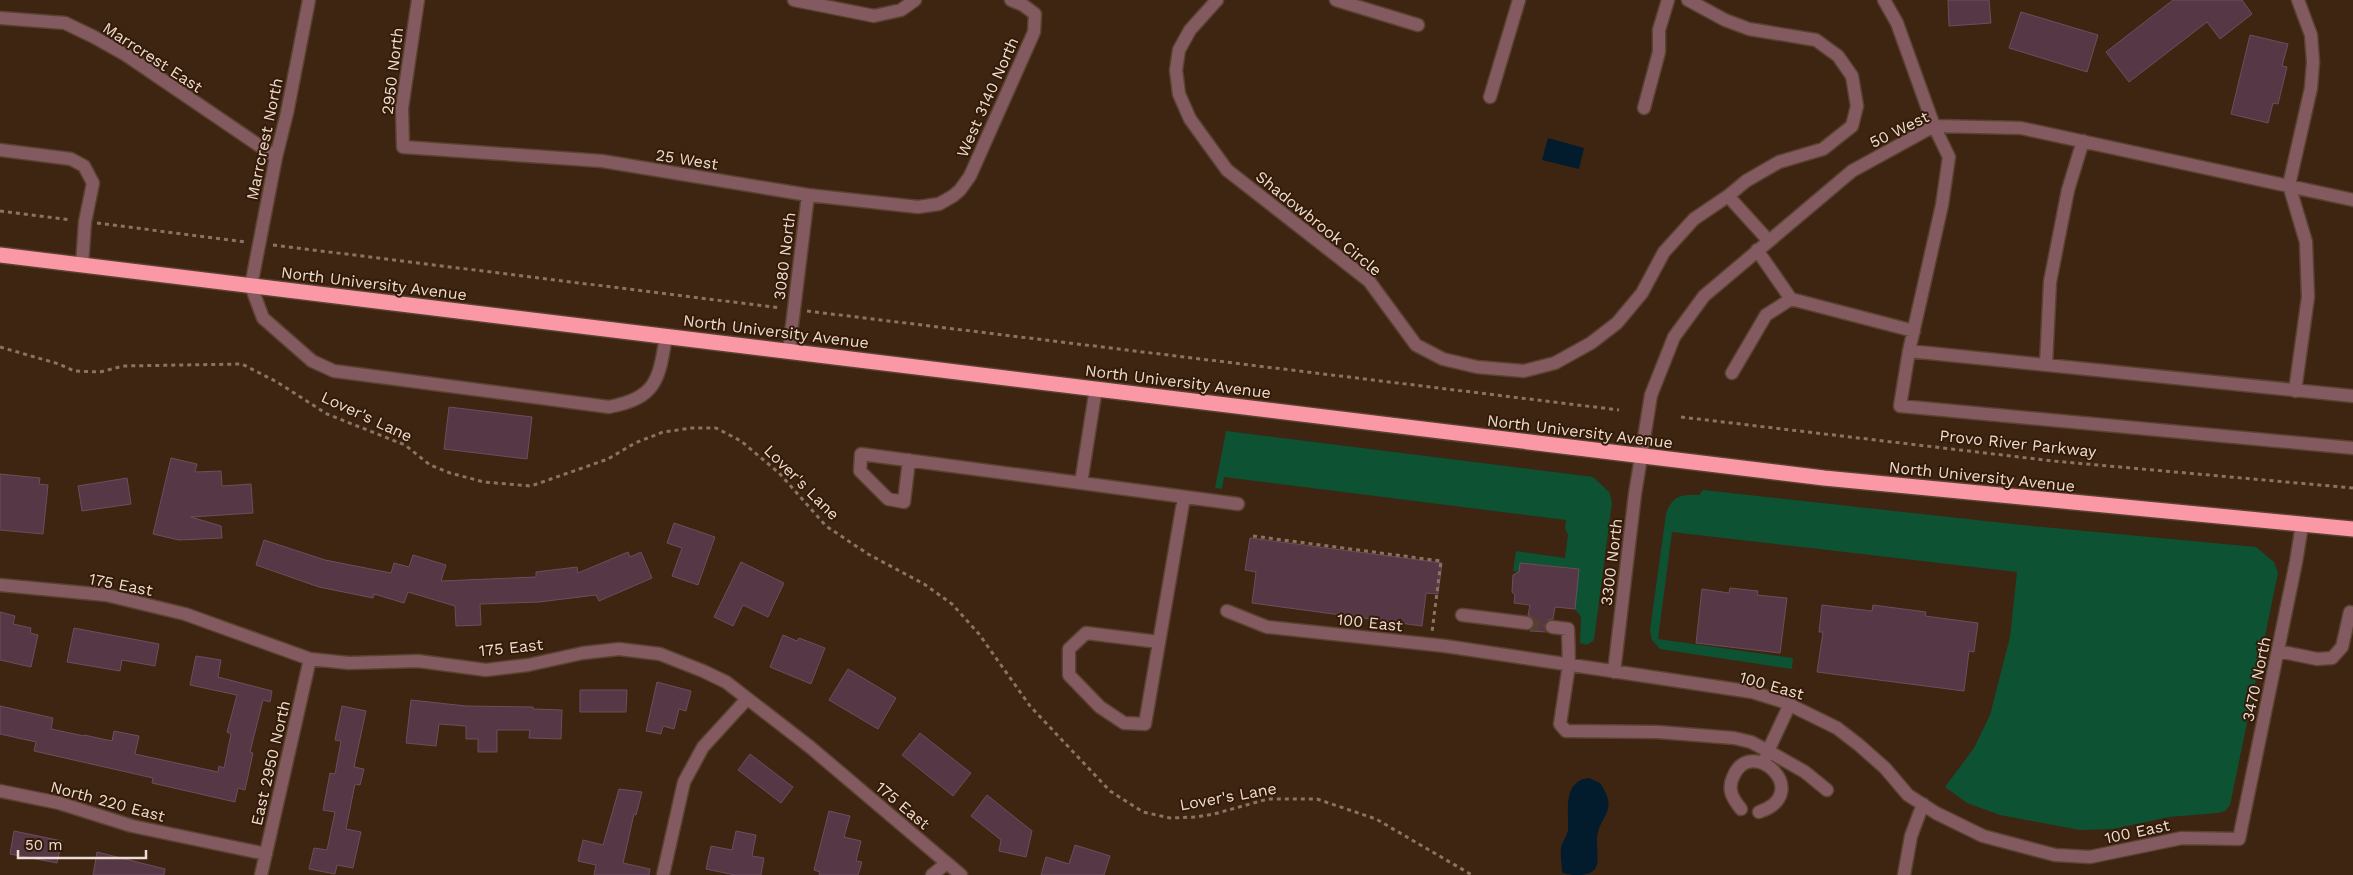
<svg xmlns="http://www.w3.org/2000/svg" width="2353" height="875" font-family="'Work Sans',sans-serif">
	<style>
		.green { fill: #0d5232 }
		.water { fill: #021b2d }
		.building { fill: #563745; stroke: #6e4d5c }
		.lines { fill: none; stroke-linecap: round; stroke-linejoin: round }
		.minor-tunnel { stroke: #58402f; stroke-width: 12; stroke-dasharray: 12 6; stroke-linecap: butt }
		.minor-casing { stroke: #5a4231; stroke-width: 15 }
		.highway-casing { stroke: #5a4231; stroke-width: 18 }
		.path { stroke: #897363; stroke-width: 3; stroke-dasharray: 4 4; stroke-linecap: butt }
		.minor { stroke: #835a5f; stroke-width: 12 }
		.highway { stroke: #fb98a6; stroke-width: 15 }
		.labels { text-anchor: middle; stroke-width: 4; stroke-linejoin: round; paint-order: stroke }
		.street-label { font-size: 16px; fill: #eddcd1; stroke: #331b08 }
	</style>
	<rect width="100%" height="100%" fill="#3e2512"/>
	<!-- green -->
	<path class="green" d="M1226,431l367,46 16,15 3,10 -18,138 -7,5 -7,-2 1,-26 -6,-8 4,-40 -59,-6 -1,9 -6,-1 3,-20 49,7 3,-23 -3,-7 1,-8 -342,-43 -2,12 -7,-1z
		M1703,490l319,35 234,22 18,15 4,11 -48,232 -5,6 -7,2 -49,4 -56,12 -33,1 -80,-15 -33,-12 -22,-16 29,-39 16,-33 20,-78 7,-65 -345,-40 -14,107 135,19 -1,11 -132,-20 -8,-9 -2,-10 16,-116c6,-18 15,-20 33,-19z"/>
	<!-- water -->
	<path class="water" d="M1548,138l36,10 -5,21 -37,-9z
		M1589,778l11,5c20,29 -1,32 -3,55 -1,19 8,37 -20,37 -6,0 -10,0 -15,-3 0,-7 -2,-17 -1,-24 1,-6 6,-12 7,-18 1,-19 -6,-49 21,-52z"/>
	<!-- building -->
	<path class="building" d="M1948,0h41l2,23 -42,3z
		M2173,0h69l10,14 -32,25 -13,-17 -78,60 -23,-30z
		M2021,12l77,23 -11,37 -78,-24z
		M2250,35l38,9 -6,22 5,1 -9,37 -5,-1 -5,20 -37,-9z
		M449,407l83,10 -5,42 -83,-10z
		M171,458l26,6 -2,8 26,-1 1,15 29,-2 2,29 -62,4 30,9 1,12 -43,2 -26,-6z
		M0,474l40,4 -1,6 9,1 -5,49 -43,-4z
		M127,478l4,26 -49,7 -4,-25z
		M674,523l41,14 -17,48 -26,-9 10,-28 -15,-5z
		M1250,538l192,25 -4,31 -12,-1 -4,33 -170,-23 4,-31 -11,-2z
		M264,540l61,20 66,13 3,-10 15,4 4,-12 33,10 -5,16 95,-4v-5l41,-5 1,6 50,-21 2,5 11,-5 11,26 -53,23 -3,-6 -57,7 -59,2 1,21 -25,1 -1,-20 -47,-14 -4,11 -30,-9 -1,4 -54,-11 -63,-22z
		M741,562l43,21 -16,34 -25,-12 -10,21 -19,-9z
		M1520,563l59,6 -4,40 -20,-2 -2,12 -5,1 -4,6 2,6 -16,-1 5,-7 -3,-7 -4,-2 2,-10 -16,-2 1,-8 -3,-3 1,-17 6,-3z
		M1730,588l28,3 -1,4 30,3 -7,55 -84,-10 6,-54 27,4z
		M1822,605l50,6 1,-6 53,7 -1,4 53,7 -4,29 -5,-1 -5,40 -147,-19 6,-40h-4z
		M0,612l15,4 -2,8 18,4 -1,5 8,2 -7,32 -31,-7z
		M74,628l85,16 -4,22 -33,-6 -2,11 -53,-9z
		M783,635l14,6 2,-3 26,10 -14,36 -41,-17z
		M196,656l25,4 -3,17 54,14 -2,11 -7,-2 -13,52 3,1 -8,37 -7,-2 -3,14 -83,-19 1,-5 -119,-27 2,-9 -36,-8v-28l53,12 -2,11 33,7v-1l28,6 2,-10 25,5 -4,18 83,18 1,-6 5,2 7,-34 -4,-2 10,-37 -47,-10z
		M848,669l48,29 -18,31 -49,-29z
		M657,682l34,9 -5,20 -7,-2 -5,20 -11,-3 -2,8 -15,-3z
		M580,690h47l-1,22h-46z
		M411,700l55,6 67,1v2l29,1 -1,29 -32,-1 1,-8h-33v22h-19v-13h-12v-13l-27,-2 -3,22 -30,-3z
		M342,706l24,5 -12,56 10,2 -4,16 -5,-1 -9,45 15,3 -8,36 -16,-3 -2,9 -26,-5 5,-21 13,2 8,-38 -12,-2 7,-37 5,1 6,-33 -6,-1z
		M920,733l51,40 -18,23 -51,-41z
		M750,754l43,33 -12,16 -43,-33z
		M619,789l23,3 -6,23 -2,-1 -11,49 27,6 -1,6h-55l2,-10 -18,-4 5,-21 20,5z
		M987,795l45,36 -6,26 -27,-6 2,-11 -30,-24z
		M829,811l21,5 -6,21 17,4 -5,20 6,1 -4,13h-39l1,-3 -6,-2z
		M14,831l48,10 -5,22 -47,-9z
		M736,831l20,4 -4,21 12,2 -3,17h-26l-29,-6 5,-23 21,4z
		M1075,845l35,11 -6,19h-63l5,-18 23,7z
		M97,852l68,17 -1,6h-71z"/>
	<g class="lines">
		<!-- minor-tunnel -->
		<path class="minor-tunnel" d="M1527,623l25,4"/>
		<!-- minor casing -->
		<g class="minor-casing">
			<path id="minor" d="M309,0l-22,113 -11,44 -25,129 12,32 49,43 22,10 275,36c48,-9 50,-28 57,-71
				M418,0l-16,108 1,39 199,14 206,34 110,12 21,-3 14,-8 7,-6 10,-14 64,-144 1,-18 -12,-9 -12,-5
				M794,0l80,16 27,-6 14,-10
				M1217,0l-27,30 -11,20 -3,20 3,24 11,25 37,51 142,111 47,64 27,14 34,8 47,4 31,-8 36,-20 26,-20 25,-30 22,-41 30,-33 34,-23 18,-15 33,-19 44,-13 29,-23 5,-20 -5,-30 -14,-20 -22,-16 -67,-11 -24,-9 -37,-20
				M1336,0l82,25
				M1884,0l13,23 37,103 15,31 -7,48 -33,146
				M0,18l65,5 29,14 32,18 150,102
				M1490,97l29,-97
				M1644,108l15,-56v-22l9,-30
				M0,150l71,9 13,7 9,17 -8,39 -3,43
				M1728,196l40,44
				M1757,250l34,49 123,32
				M789,350l19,-155
				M2046,365l4,-83 18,-92 15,-49
				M1732,373l34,-58 25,-16
				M2295,391l13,-94 -2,-55 -17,-57 22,-97 2,-26 -2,-27 -13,-35
				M2353,396l-444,-45 -9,55 453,42
				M909,460l-5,42 -16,-3 -28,-28 1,-17 220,29 15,-95
				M1081,483l157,21
				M0,585l106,10 79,19 125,45 39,4 69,-2 68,9 42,-5 55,-12 36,-4 41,5 43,17 23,11 84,65 151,128
				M1227,611l40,16 178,19 307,46 32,10 53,26 22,17 26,23 23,27 28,18 47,23 72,19 35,2 92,-19 57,1 57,-277 6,-37
				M1462,615l65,8
				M1552,627l16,2 1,36 -9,59 6,7 92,1 76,6 17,4 17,9 22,-47
				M1159,642l-73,-9 -17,16v26l31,32 24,16 21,1 39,-227
				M2278,651l39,8 15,-1 10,-11 8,-35 3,1
				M1614,672l21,-178 16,-99 23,-58 30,-41 148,-125 82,-45 87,2 332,72
				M1766,757l2,-6 37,21 22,18
				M0,791l59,12 73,23 134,28
				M1741,809c-8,-10 -14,-19 -8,-32 18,-44 82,16 26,35
				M261,875l49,-216
				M663,875l21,-93 19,-35 43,-47
				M932,875l15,-12
				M1904,875l7,-39 12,-32"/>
		</g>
		<!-- highway casing -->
		<g class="highway-casing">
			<path id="highway" d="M0,255l1824,223 529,51"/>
		</g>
		<!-- path -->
		<path class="path" d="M0,211l71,9
			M97,223l148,19
			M273,245l508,63
			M807,311l812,99
			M0,347l59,17 15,7 26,1 23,-6 119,-2 35,18 50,32 78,31 25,20 20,8 34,9 47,4 77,-27 27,-16 28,-11 29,-4h24l25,13 38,32 47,53 42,28 56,30 28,20 27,30 51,72 80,85 33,21 27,6 26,-1 18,-3 54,-15h49l59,20 96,56
			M1681,417l372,44 300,27
			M1253,536l188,25 -9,71"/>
		<!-- minor -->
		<use href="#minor" class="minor"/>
		<!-- highway -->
		<use href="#highway" class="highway"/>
	</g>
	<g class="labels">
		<!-- street labels -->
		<g class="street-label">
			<text transform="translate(153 57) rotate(33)" y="6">Marrcrest East</text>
			<text transform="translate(392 71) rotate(-83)" y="6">2950 North</text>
			<text transform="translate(987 97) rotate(-66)" y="6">West 3140 North</text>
			<text transform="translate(1899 129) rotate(-26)" y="6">50 West</text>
			<text transform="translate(264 139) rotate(-78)" y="6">Marrcrest North</text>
			<text transform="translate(687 159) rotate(9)" y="6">25 West</text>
			<text transform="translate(1319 223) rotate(39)" y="6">Shadowbrook Circle</text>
			<text transform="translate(784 256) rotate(-83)" y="6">3080 North</text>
			<text transform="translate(374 283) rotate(7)" y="6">North University Avenue</text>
			<text transform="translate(776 331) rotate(7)" y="6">North University Avenue</text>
			<text transform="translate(1178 381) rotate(7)" y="6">North University Avenue</text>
			<text transform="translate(367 416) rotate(25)" y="6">Lover's Lane</text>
			<text transform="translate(1580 431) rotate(7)" y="6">North University Avenue</text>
			<text transform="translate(2018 443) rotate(6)" y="6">Provo River Parkway</text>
			<text transform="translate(1982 476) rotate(6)" y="6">North University Avenue</text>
			<text transform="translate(802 482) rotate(45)" y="6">Lover's Lane</text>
			<text transform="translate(1611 562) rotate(-83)" y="6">3300 North</text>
			<text transform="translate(121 584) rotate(11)" y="6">175 East</text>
			<text transform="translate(1370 622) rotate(6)" y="6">100 East</text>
			<text transform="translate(511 647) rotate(-6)" y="6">175 East</text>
			<text transform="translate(2256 679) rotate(-78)" y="6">3470 North</text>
			<text transform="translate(1772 685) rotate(16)" y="6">100 East</text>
			<text transform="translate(270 763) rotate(-77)" y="6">East 2950 North</text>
			<text transform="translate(1228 796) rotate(-10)" y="6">Lover's Lane</text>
			<text transform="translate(108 801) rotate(15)" y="6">North 220 East</text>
			<text transform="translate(903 805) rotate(40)" y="6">175 East</text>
			<text transform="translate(2137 831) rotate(-12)" y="6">100 East</text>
		</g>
	</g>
	<!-- scale -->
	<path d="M18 850v8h128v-8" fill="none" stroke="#eddcd1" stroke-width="2.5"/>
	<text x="25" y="850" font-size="15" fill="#eddcd1" stroke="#331b08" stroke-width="4" paint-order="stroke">50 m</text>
</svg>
